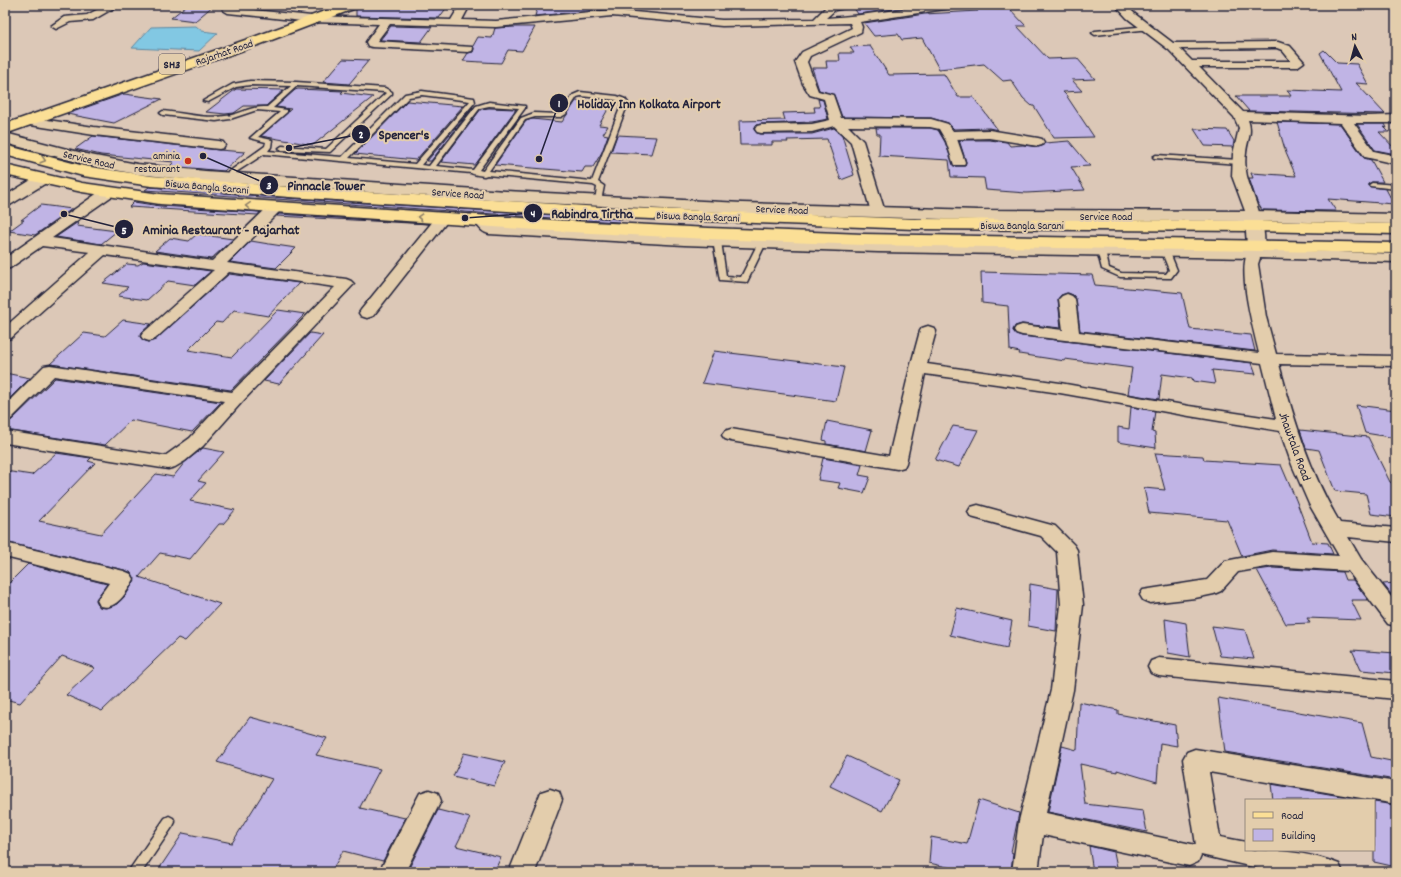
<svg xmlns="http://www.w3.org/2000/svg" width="1401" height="877" font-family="Dekko,sans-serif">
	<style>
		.water { fill: #82c8e3; stroke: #5c86a0 }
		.building { fill: #c0b4e5; stroke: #22223b }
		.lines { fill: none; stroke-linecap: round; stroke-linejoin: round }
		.lane-casing { stroke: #22223b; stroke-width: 3 }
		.street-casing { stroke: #22223b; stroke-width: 3 }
		.secondary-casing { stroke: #22223b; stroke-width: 3 }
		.primary-casing { stroke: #22223b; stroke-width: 3 }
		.lane { fill: #e3cdac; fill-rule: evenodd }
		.street { fill: #e3cdac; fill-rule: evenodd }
		.secondary { fill: #e3cdac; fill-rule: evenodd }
		.primary { fill: #fbdf96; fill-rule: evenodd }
		.oneway { stroke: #8e8068 }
		.oneway2 { stroke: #827874 }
		.poi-dot { fill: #c8321e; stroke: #e3cdac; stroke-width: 1.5 }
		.labels { text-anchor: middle; stroke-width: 4; stroke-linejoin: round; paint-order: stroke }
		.far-street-label { font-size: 11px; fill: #22223b; stroke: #e3cdac }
		.far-poi-label { font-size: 11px; fill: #22223b; stroke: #e3cdac; text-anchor: end }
		.shield { fill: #e3cdac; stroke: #5c555d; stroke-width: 1 }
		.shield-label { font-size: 12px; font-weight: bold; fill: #22223b }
		.street-label { font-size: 13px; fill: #22223b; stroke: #e3cdac }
		.leader { fill: none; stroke: #22223b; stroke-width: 1.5 }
		.callout-dot { fill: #22223b; stroke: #e3cdac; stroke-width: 1.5 }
		.mark-label { font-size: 12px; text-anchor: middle; font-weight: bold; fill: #fff }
		.callout-label { font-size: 14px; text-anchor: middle; font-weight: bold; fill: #22223b; stroke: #e3cdac; stroke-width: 4; stroke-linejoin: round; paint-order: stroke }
	</style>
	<rect width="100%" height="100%" fill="#dcc8b7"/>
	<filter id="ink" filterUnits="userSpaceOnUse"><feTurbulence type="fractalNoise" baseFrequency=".025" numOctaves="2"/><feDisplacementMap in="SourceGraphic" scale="8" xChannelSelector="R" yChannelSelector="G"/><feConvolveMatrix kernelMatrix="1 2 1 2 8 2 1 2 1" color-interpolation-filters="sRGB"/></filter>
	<g filter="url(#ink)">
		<!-- water -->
		<path class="water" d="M196,26l6,5 16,2 -19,18 -67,-3 19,-21z"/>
		<!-- building -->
		<path class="building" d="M187,5h27l-19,16 -24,-3z
			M359,5h57l-1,2h32l-8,11 -83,-2v-6z
			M538,5h53v6l-56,5z
			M852,5h65l1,1 -60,8z
			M1006,5l20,21h-9l31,33 29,-1 18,21 -23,1 10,11 -19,1 3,3 28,42 -40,1 -20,-32h-2l-9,-8 -12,-18 -8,1 -19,-17 -45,5 -17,-31 -20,2 -4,-6 -24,2 -10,-13 61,-9 53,-3 -4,-4z
			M391,26l41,1 -11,15 -41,-2z
			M515,27h20l-13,24 -14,-1 -7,13 -38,-2 5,-8 5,-1 1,-4 -1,-2 5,-9 14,1 3,-10z
			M870,46l19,29 55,-1 14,23h15l25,33 -9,-2 -35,1 -6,-6 -17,-5 -89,-1 -8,-22 -15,-5 -7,-22h15l-1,-7h14l-1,-8h15l-4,-6z
			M1324,50l13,13 20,1 11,20 -12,-1 29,31 -136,-3 -13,-15h55l-4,-6 54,2 -21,-39z
			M343,59l26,1 -20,24 -26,-2z
			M236,89l48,1 -18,16h-22l-10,7 -9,1 -19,-2z
			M298,89l45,2 -2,2 32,4 -60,48 -52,-9 30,-27 -15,-2 19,-17z
			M124,94l38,5 -48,24 -47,-9z
			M818,99l5,1 5,19 -16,3 -51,2 -5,1 -2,5 3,3 4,1h51l22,-6 8,7 12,40 -13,5 -14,-41 -40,1 1,2h-16v3h-32l-1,-24 46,-1 -2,-7 32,-1 -1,-5h6z
			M407,101l56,5 -47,54 -61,-6z
			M576,101l35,3 -12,21 9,1 -5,8 5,1 -6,17 -9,15h-8l-3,5 -87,-7 31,-44 6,-2 30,3z
			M473,107l-42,54h-4z
			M489,108l27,1 -41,56 -34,-3 40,-53z
			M1277,122l63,2 24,34 7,2 12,22h-11l-4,2v2l18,3 8,15 -66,-5 8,12 -74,-1 -5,-8 -8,-24h4l-2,-5 45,3 -10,-23z
			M1357,124h28l2,4 -3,-1 5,5h-10l17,18v4l-21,-4z
			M876,128h54l8,2 7,12 9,24h11l1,-4 -7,-22h30l18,2 3,4 13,-1 15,2 4,-1 3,-3 24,-2 21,25 -19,1 14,23 -59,3 -40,-3 -2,-12 -33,-1 -2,-17 -70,-4 1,-22h-3z
			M1194,129l33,1 7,11 -1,6 -28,-1z
			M617,135l39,2 -5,17 -40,-2z
			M93,136l126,14 26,2 -21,19 -54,-5 4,-4 -73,-7 -26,-6z
			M149,187l140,11 331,21 -1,3 -67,-4 -407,-28z
			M134,202l26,4 100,6 -2,3 -129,-8z
			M41,205l31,4 -37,26 -26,-4 15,-11h-3z
			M279,214l150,10 -152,-8z
			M78,222l-1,4 40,5 -16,13 -45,-7z
			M197,234l36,5 -22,20 -56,-8 15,-13 19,3z
			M251,241l18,3 27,4 -20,20 -46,-6z
			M143,262l68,9 -16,14 -27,-4 -21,19 -29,-4 10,-9 -25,-4 24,-19 11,1z
			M981,272l111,3 3,10 87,8 8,36 61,6 4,16 -175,-20 -4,-32 -3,-4 -5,-2 -7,2 -3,4 3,29 -39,-4 -7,2 -2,5 3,3 6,2 230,27 4,11 -44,-4 3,14 -22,-3 -1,-3 -30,-4 -3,25 -31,-5 4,-26 -67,-9v2l-46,-7 1,-2 -10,-2 -2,-44 -26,-3z
			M229,274l70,9 -31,33 -34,-6 -12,13 -6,-1 -28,28 44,7 46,-47 27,4 -74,76 -181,-26 34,-31 21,3 18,-16 28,4 -9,8 -2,5 3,3 6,2 6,-2z
			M310,333l13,2 -44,49 -15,-3z
			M714,351l130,16 -8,34 -134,-18z
			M5,373l25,5 -25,25z
			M55,378l166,24 -29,30 -61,-12 -26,25 -100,-15v-8l7,-2z
			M1356,405l40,5v28l-31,-5z
			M1131,407l24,4 -3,21 3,1 1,15 -38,-6v-15l11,2z
			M827,421l45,9 -6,21 -40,-7v-3l-3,-1z
			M953,426l25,4 -19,37 -24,-7z
			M1300,430l68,7 22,45 2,1 4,12v22l-25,-3 -5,-20 -31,-3 -16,-41 -13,-2z
			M203,448l21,4 -26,29 8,2 -16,18 45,9 -12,14h-4l-29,35 -30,-6 -21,24 81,27 -35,37 -7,-3 -76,73 -36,-16 29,-27 -33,-12 -42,47 -15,-4v-112l23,-23 79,20 -11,15 4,8 6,1 11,-4 9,-9 9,-15 -3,-7 -8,-3 -119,-28v-71l27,4 24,-22 35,5 -3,3 7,2 -56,58 62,13 55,-60 17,3 12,-15z
			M1155,453l48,3 1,4 77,5 15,35 16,42 16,1 5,11 -61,-4 -30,6 -15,-36 -78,-7 -5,-25 21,2z
			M823,458l39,7 -3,10 11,2 -6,16 -26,-5 2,-5 -22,-3z
			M1272,568l70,4 3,8h8l15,20h-17l10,20 -54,-2 3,5 -24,1 -29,-54z
			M1396,583v16h-1l-12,-15z
			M1030,584l28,5 -2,42 -28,-5z
			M957,608l55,13 -5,27 -57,-13z
			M1165,619l21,4 4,34 -22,-4z
			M1212,626l33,4 9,29 -34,-3z
			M1352,650l44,3v20l-35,-3z
			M1218,698l144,25 9,34 25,5v18l-171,-28z
			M1079,702l39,8v4l57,11 2,21 -17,-3 -3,39 -40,-12v2l-37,-8 5,40 58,7 4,21 -99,-20 14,-66 15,4z
			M250,717l77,21 -11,17 64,14 -20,38v1l45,10 -22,43 -40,-10 -12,21h-174l26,-39 49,10 40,-64 -55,-17z
			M464,753l41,9 -11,24 -41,-10z
			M847,756l52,24 -17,31 -52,-25z
			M1271,784l93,16h-91z
			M979,800l40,13 -8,39 2,1 -2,19h-51l1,-2 -32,-7 2,-26 36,7z
			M1374,802l22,3v62l-22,-5z
			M438,810l32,8 -14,28 45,11 -7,15h-87z
			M1089,846l25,6 4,20h-25z"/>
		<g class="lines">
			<!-- lane casing -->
			<g class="lane-casing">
				<path id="lane" d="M1148,26l2,1v2l-55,6 -3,-2 3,-2z
					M250,81l46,1 89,6 7,4v2l-62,58 -48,-2 -3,-2 3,-2 44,3 60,-56 -2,-1 -87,-6 -24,22 14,2v2l-29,25 14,3 -1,7 -3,4 74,6 63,-63 17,-3 52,7 1,4 -54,63 8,1 47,-60 13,-4 36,4v2l-46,62 4,1 38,-53 13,-5 24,1 4,-2 11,-17 7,-3 37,4 8,3 3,4 -30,79 6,4 -3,15 -3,2 -3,-2 2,-14 -4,-2 -106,-10 -3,1c-4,-1 -10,-1 -13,-3l-207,-19 -37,24h-4v-2l42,-30 1,-4 -16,-4 30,-26 -23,-2 -27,9 -14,2 -53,-6 -3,-2 3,-2c20,2 42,8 62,5 16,-1 23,-10 42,-9l24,-21 -41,-1 -14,2 -28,15 -5,-1 30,-17zM422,95l48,6 -55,63 -66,-6 60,-61zM581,96l35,4 6,3 -30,78 -103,-10 36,-51 10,-3h26l5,-3 11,-17zM489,106l30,2 -46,62 -37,-4 44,-58z
					M1156,155l83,5 3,2 -3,2 -85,-6 -1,-1z
					M1372,183l24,2v4l-26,-3 -1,-1z
					M714,239h6l1,2 5,35 15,1 17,-34 4,-2h3l1,2 -19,39 -27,-2 -7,-39z
					M1098,248h3l4,2 4,18 12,5 45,1 3,-4 -8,-20 4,-2h3l9,22 -6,8h-3l-48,-1 -18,-8 -5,-19z
					M169,816l4,2 2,4 -2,4 -31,46h-14l37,-54z"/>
			</g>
			<!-- street casing -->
			<g class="street-casing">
				<path id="street" d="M106,5h13l-26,15 -23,2 -14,7 -5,-3 13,-9 23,-2z
					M225,5h10l-1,3 77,8 140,4 9,-15h10l-8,15 34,1 116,-11 110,10 92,-1 14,-14h23l-1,2 -15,3 -9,8c44,-2 86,-13 130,-13l-5,3 -91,14 2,5 -1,5 -51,24 -3,6 11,29 15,4 8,23 90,1 17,5 5,7 36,-1 49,8 4,1 2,3 -2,3 -4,1 -49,-8 -32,1 8,23 -1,3h-10l-8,-24 -7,-12 -9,-2 -82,-1 15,15 22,71 -2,3 -5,1 -5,-1 -2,-3 -20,-70 -17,-16 -22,6 -51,1 -4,-1 -2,-3 2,-3 4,-1 51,-1 18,-4 -6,-21 -14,-4 -7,-11 -8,-22 7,-10 50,-24 -2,-5 -128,3 -110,-10 -116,11 -106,-3 -13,17 95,6 1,2 -1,2 -4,1 -96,-5 -4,-1 -2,-4 13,-18 -68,-2 -83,-9 -5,-3z
					M1115,5h11l9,9 38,29 105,-1 12,4 14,16 -7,5h-98l44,45 126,4 27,-1v8h-42l20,28 22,5v8l-31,-7 -24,-34 -93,-3c5,13 -1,20 -2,33 -4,24 9,41 14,63l-2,3 -5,1 -5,-1 -16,-43 1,-22 6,-26 -5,-11 -65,-67 -42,-32zM1277,48l5,2 9,11h-99l-12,-12z
					M28,117l66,10 125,14 4,1 2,3 -2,3 -4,1 -125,-14 -70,-11 -2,-3 2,-3z
					M41,176l5,1 2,3 -2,3 -36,22 -5,1v-10l31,-19z
					M107,189l5,1 2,3 -2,3 -60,42 160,23 58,-56 5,-1 5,1 2,3 -2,3 -53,52 119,16 5,2 3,3 -112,118 -39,44 -18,15 -10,6 -7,2 -163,-26v-12l160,25 25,-18 34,-37 -170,-25 -43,43 -6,2v-16l39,-39 6,-1 182,27 103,-105 -106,-15 -74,67 -6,2 -6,-2 -2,-3 2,-3 71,-63 -109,-15 -94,83 -6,2v-13l85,-75 -48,-6 -32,22 -5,1v-11l97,-68z
					M443,214l5,1 2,3 -77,98 -6,2 -6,-2 -2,-3 2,-3 77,-95z
					M1254,249l142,5v8l-136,-4 -2,6 8,53 10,37 120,2v10l-117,-2c15,56 31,109 61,159l56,5v14l-48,-5 13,22 35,44v23l-8,-2 -40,-53 -76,-5 -34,6 -17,19 -7,3 -19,4 -45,5 -7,-3 -3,-5 3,-5 64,-10 18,-19 47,-9 67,4 -30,-52 -17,-39 -12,-34 -91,-15 -129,-23 -135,-19 -19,89 -2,4 -7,2 -166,-28 -6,-2 -3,-4 3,-4 6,-2 158,27 21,-88 10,-37 2,-3 6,-2 6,2 2,3 -9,33 133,19 129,23 87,13 -14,-56 -240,-28 -6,-2 -2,-3 2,-3 6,-2 41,5 -4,-31 3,-3 5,-2 5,2 3,3 4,33 180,21c-5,-22 -23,-85 -10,-103z
					M978,505l77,21 19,19 3,5 6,55 -10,85 -27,123 150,32 -13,-86 4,-7 8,-3 201,33v22l-187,-32 11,65 26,5v8c32,0 63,2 93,14l4,8h-68l-74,-17 -3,7 -9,4 -146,-31 -5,37h-26l7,-51 32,-131 10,-85 -4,-53 -16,-16 -70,-19 -3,-5 3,-5z
					M5,543l119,28 7,3 3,5c-7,13 -18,32 -34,27l-3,-6 12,-17 -104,-26z
					M1159,658l237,23v18l-237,-23 -8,-3 -3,-6 3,-6z
					M550,789l9,3 3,8 -27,72h-26l32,-80z
					M429,790l9,3 3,8 -36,71h-26l41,-79z"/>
			</g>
			<!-- secondary casing -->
			<g class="secondary-casing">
				<path id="secondary" d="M5,133l85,22 47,9 68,7 301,20 236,12 236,7 275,1 143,3v10l-134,-3c2,12 5,25 -2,36l-6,1 -376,-6 -194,-7 -195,-11c-8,-2 -10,-7 -15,-13l3,-4c9,-2 12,0 17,7l190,10 194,8 368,5 1,-3 -2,-23 -267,-1 -236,-7 -236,-12 -301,-20 -68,-7 -48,-9 -84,-22z"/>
			</g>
			<!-- primary casing -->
			<g class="primary-casing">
				<path id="primary" d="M341,5h17l-2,3 -95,36 -256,90v-10l246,-86z
					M5,145l79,21 67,10 138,11 311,20 315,12 340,2 141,3v10l-141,-3 -340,-2 -315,-12 -311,-20 -138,-11 -68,-10 -78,-21z
					M5,165l77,18 78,11 392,26 157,8 154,6 533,9v10l-533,-8 -154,-6 -157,-8 -392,-27 -78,-12 -77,-17z"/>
			</g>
			<!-- lane -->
			<use href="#lane" class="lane"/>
			<!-- street -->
			<use href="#street" class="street"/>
			<!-- secondary -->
			<use href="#secondary" class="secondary"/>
			<!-- primary -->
			<use href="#primary" class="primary"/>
		</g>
		<!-- one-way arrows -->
		<defs><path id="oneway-chevron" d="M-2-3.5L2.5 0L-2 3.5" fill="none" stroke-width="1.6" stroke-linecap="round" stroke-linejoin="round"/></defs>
		<g class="oneway">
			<use href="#oneway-chevron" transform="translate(43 160) rotate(16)"/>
			<use href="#oneway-chevron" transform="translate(248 206) rotate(-176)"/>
			<use href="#oneway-chevron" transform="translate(420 217) rotate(-176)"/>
		</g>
		<use class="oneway2" href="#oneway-chevron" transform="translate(732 279) rotate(-174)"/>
	</g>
	<!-- markers -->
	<circle class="poi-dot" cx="188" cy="161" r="4"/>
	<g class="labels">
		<!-- far-street labels -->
		<g class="far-street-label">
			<text transform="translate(224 52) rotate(-19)" y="4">Rajarhat Road</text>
			<text transform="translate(89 159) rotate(13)" y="4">Service Road</text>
			<text transform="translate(207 186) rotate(5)" y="4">Biswa Bangla Sarani</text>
			<text transform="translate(458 193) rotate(4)" y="4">Service Road</text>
			<text transform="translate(782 209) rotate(2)" y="4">Service Road</text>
			<text transform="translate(698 216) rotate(2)" y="4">Biswa Bangla Sarani</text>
			<text x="1106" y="220">Service Road</text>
			<text x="1022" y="229">Biswa Bangla Sarani</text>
		</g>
		<!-- far-poi labels -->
		<g class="far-poi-label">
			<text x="180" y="159">aminia<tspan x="180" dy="13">restaurant</tspan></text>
		</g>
		<!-- shield labels -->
		<rect class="shield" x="159" y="54" width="26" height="20" rx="3"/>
		<g class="shield-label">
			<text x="172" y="68">SH3</text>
		</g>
		<!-- street labels -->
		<g class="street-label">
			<text transform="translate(1296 446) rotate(70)" y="5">Jhawtala Road</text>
		</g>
	</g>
	<!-- callouts -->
	<path class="leader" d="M539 159L559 103M289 148L361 134M203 156L269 185M465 218L533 213M64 214L124 229"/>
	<g class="callout-dot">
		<circle cx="539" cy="159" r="4"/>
		<circle cx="289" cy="148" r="4"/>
		<circle cx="203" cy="156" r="4"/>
		<circle cx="465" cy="218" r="4"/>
		<circle cx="64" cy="214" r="4"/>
		<circle cx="559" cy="103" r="10"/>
		<circle cx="361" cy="134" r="10"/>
		<circle cx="269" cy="185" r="10"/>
		<circle cx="533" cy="213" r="10"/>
		<circle cx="124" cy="229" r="10"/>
	</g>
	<g class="mark-label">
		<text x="559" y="107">1</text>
		<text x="361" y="138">2</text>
		<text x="269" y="189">3</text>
		<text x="533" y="217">4</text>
		<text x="124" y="234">5</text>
	</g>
	<g class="callout-label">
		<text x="649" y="108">Holiday Inn Kolkata Airport</text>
		<text x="404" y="139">Spencer's</text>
		<text x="326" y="190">Pinnacle Tower</text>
		<text x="592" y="218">Rabindra Tirtha</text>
		<text x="221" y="234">Aminia Restaurant - Rajarhat</text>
	</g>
	<!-- margin -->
	<rect width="1401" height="877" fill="none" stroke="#e3cdac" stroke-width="20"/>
	<rect x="10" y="10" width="1381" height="857" fill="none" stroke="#22223b" stroke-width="1.5" filter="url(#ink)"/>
	<!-- legend -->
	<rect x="1245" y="799" width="130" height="52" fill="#e3cdac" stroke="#96897f"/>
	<rect x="1253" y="812" width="20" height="6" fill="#fbdf96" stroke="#96897f"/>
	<text x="1281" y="819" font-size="12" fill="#22223b">Road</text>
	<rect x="1253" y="829" width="20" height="12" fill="#c0b4e5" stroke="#96897f"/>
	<text x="1281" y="839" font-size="12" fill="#22223b">Building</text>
	<!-- north arrow -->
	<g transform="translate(1355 46) rotate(354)" stroke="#e3cdac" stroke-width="3" paint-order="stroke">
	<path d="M0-3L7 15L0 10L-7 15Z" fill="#22223b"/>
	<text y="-6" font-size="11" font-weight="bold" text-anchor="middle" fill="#22223b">N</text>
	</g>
</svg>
